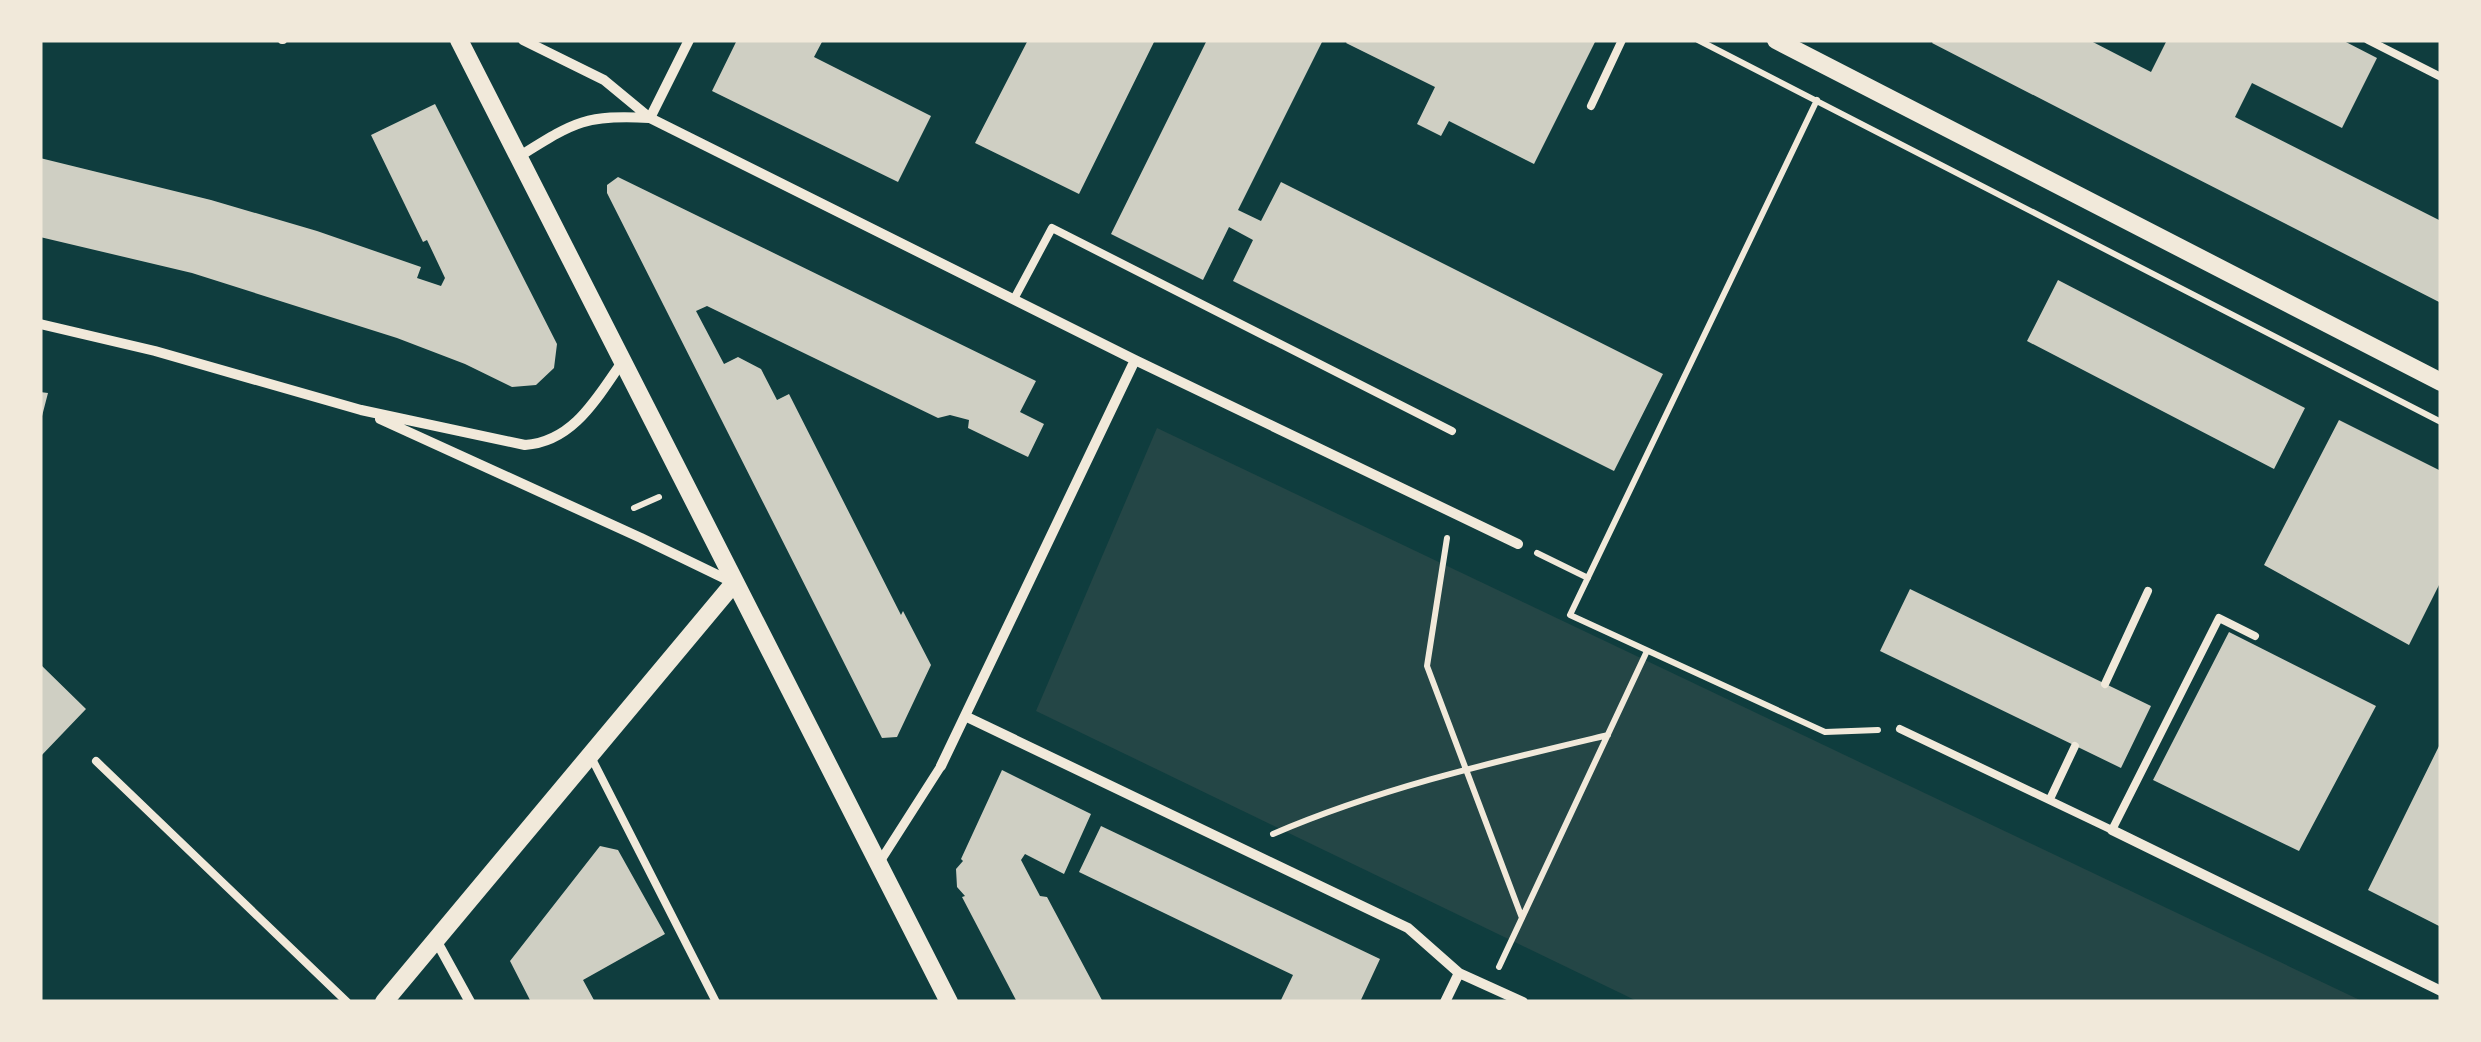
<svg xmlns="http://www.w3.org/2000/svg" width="2481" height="1042" font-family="Barlow,sans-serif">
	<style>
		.green { fill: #244646 }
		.building { fill: #cfcfc3 }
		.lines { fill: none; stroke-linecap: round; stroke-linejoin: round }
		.path { stroke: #f1e9da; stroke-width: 6 }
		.service { stroke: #f1e9da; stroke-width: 8 }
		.pedestrian { stroke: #f1e9da; stroke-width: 9 }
		.minor { stroke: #f1e9da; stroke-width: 10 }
		.tertiary { stroke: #f1e9da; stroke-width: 18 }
	</style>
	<rect width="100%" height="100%" fill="#0f3d3e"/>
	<!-- green -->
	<path class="green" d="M1157,428l1207,574h-725l-603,-291z"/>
	<!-- building -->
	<path class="building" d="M737,40h86l-9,17 117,59 -33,66 -186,-91z
		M1028,40h127l-76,154 -104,-51z
		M1207,40h116l-85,170 23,11 20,-39 382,192 -49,97 -381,-190 20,-41 -24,-13 -26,53 -92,-46z
		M1348,40h248l-62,124 -85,-43 -8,15 -24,-12 18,-37 -89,-44z
		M1934,40h155l62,32 16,-32h175l35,18 -35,70 -90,-45 -17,34 206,104v82l-324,-165 -185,-95z
		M435,104l122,240 -3,24 -18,17 -24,2 -47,-23 -68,-26 -205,-65 -152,-36v-79l171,42 106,31 104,36 -4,11 24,8 4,-8 -18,-38 -4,2 -52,-107z
		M618,177l418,204 -16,31 24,12 -16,33 -60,-29 1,-8 -19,-5 -12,3 -231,-112 -11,5 28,53 14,-7 23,12 16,31 12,-6 112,221 2,-4 28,54 -34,72 -15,1 -275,-545v-8z
		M2058,280l247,128 -31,61 -247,-128z
		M40,392l8,1 -7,27h-1z
		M2339,420l102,51v110l-32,64 -145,-80z
		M1910,589l241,117 -30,62 -241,-117z
		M2229,632l147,74 -77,145 -146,-71z
		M40,664l46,45 -46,48z
		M2441,742v185l-73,-37z
		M1002,770l89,44 -27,60 -39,-20 -4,6 19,36 7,1 56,105h-86l-55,-105 3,-1 -8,-9 -1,-18 7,-8 -2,-2z
		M1101,826l279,133 -20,43h-80l13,-27 -214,-103z
		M600,846l18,4 47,84 -82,46 12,22h-64l-21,-41z"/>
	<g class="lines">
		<!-- path -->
		<path class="path" d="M1698,40l743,382
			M1817,100l-247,515 255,117 53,-2
			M634,508l25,-11
			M1447,538l-20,128 95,252
			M1537,553l51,25
			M1273,834c107,-46 221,-72 335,-99
			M1499,967l148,-316"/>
		<!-- service -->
		<path class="service" d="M282,40h1
			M2368,40l73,37
			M1591,106l31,-66
			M1014,299l38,-71 400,203
			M2105,684l43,-93
			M1900,729l212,101 107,-212 36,18
			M591,757l125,245
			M96,761l251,241
			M2050,799l25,-53"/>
		<!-- pedestrian -->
		<path class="pedestrian" d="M879,863l62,-97"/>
		<!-- minor -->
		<path class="minor" d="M523,40l81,40 46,38 485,242 383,184
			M650,118l39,-78
			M520,156c53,-33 65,-42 129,-38
			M40,324l115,27 206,59 164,35c48,-3 72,-47 97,-83
			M380,419l261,119 91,44
			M967,717l441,211 51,45 64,29
			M941,766l194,-406
			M2112,830l329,161
			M437,942l33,60
			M1445,1002l14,-29"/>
		<!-- tertiary -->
		<path class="tertiary" d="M459,40l490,962
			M1776,40l665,342
			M384,1002l350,-419"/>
	</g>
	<!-- border -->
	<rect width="2481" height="1042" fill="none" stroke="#f1e9da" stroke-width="85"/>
</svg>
